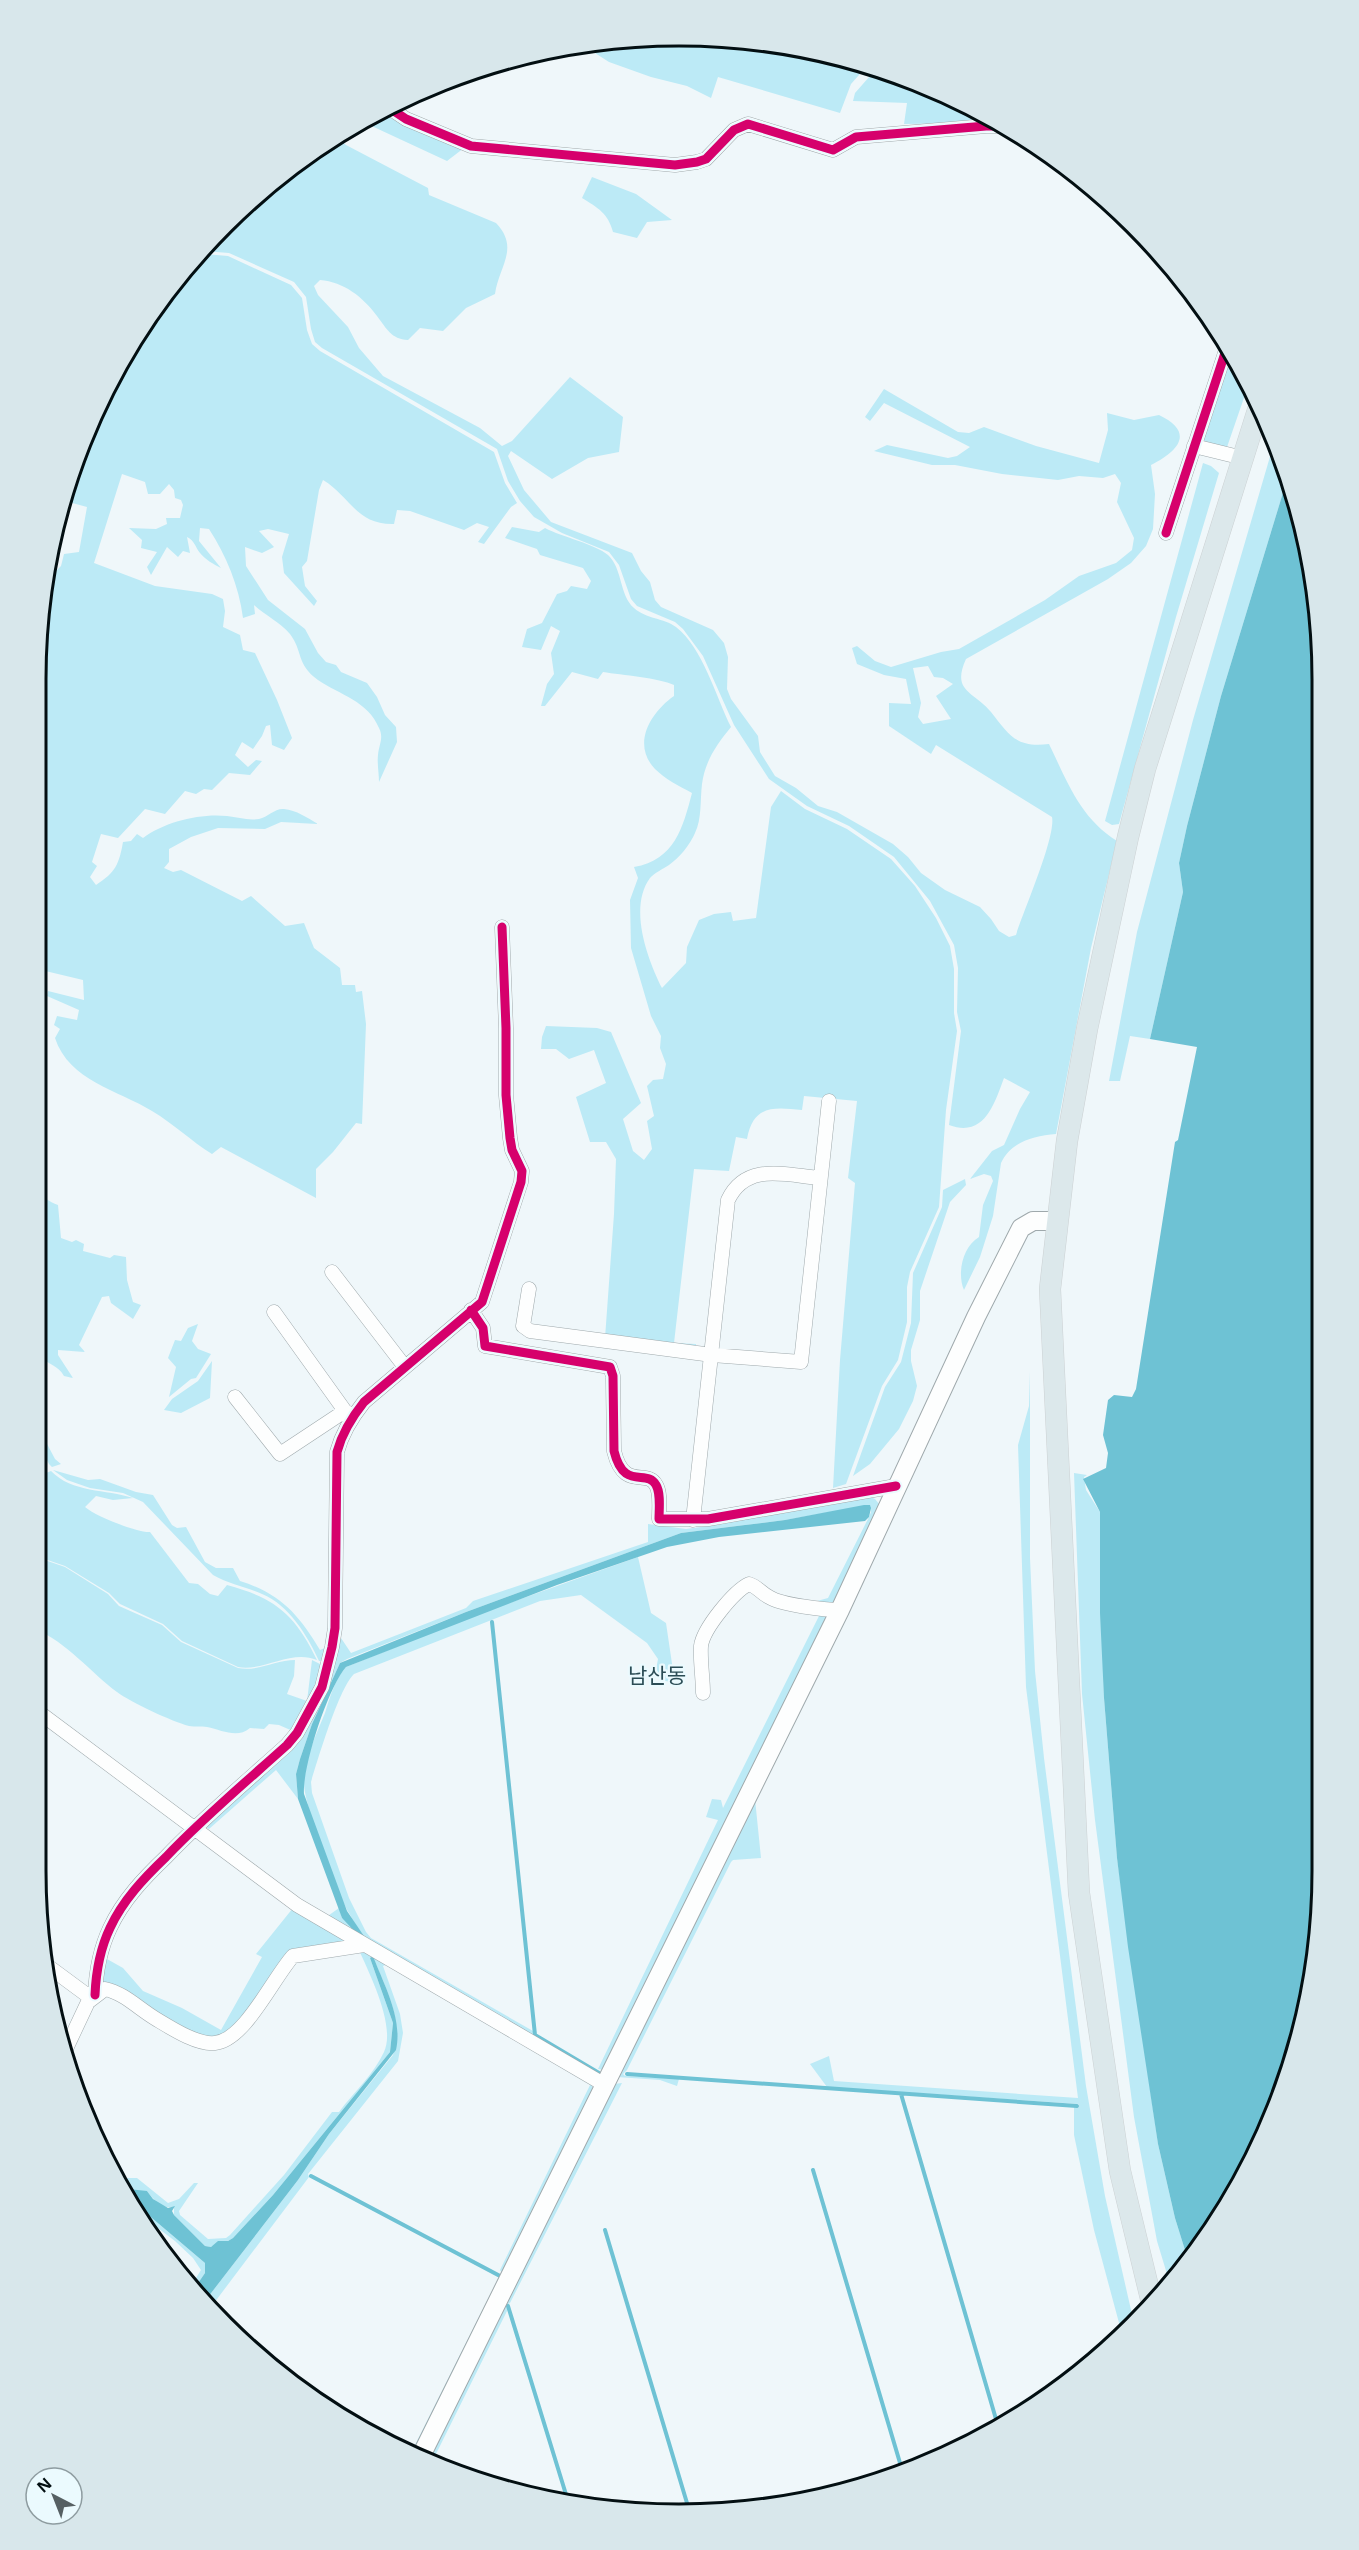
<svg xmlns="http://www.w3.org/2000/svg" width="1359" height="2550" font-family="'Open Sans','Noto Sans KR',sans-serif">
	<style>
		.green { fill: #bceaf6; fill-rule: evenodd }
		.water { fill: #6ec2d4 }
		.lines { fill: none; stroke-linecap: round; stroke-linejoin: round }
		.stream { stroke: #6ec2d4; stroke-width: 4 }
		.minor-casing { stroke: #9fa9ac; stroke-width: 15 }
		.secondary-casing { stroke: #9fa9ac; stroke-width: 20 }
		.trunk-casing { stroke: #ccd1d3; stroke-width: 22 }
		.minor { stroke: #fdfefe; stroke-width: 14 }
		.secondary { stroke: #fdfefe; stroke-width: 18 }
		.trunk { stroke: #dce8eb; stroke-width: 21 }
		.cycleway-casing { stroke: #ebfafe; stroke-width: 13 }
		.cycleway { stroke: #d6006c; stroke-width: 9 }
		.labels { text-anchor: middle; stroke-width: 4.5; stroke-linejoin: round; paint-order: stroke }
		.quarter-label { font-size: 21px; fill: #2b4c55; stroke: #ebfafe }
		.rim { fill: none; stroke: #030f12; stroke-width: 3 }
	</style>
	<rect width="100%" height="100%" fill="#eff7fa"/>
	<!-- green -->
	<path class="green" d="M637,37l126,4 104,25 -16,18 -11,29 -122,-36 -7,21 -24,-12 -36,-9 -42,-15 -25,-16z
		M877,68l103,44 -5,11 -71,1 3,-21 -54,-2 2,-8z
		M383,110l81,38 -17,13 -84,-39z
		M338,138l8,7 82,43 1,7 67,28c24,25 3,43 -1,71l-29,14 -23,23 -23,-3 -12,12c-17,-1 -21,-11 -31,-24 -14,-19 -33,-34 -57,-36l-6,6 4,9 30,32 11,21 24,28 97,52 22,18 10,-5 58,-64 53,40 -4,35 -31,6 -36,21 -41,-28 -3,5 16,34 27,32 81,31 9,18 9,11 5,18 6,7 52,23 11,13 4,14 -1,32 4,10 27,37 2,16 15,24 21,12 22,18 19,6 56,32 15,13 13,16 24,17 35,17 11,12 8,12 10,6 7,-2c7,-23 40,-98 36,-118l-116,-72 -5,9 -42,-28v-23l22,1 -5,-25 -22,-4 -27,-11 -5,-16 5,-2 18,15 16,6 50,-15 18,-3 86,-49 34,-24 37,-13 16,-13 2,-12 -17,-36 4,-19 -6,-9 -12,4 -24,-2 -21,4 -56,-6 -47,-9h-23l-58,-14 13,-6 61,13 9,-2 13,-9 -86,-44 -14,18 -5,-4 19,-28 74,43 11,1 15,-6 52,19 63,17 9,-33 -1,-17 27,7 25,-5c36,17 20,36 -8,50l4,29 -2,35 -7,17 -15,17 -23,16 -142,80c-15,33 8,32 25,53 18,23 25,36 58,32 18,37 31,74 68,97l-26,107 -35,186c-23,2 -45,8 -55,29l-8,53 -13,41 -16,33c-7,-16 -2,-43 15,-53l4,-32 10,-24 -2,-5 -7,-2 -14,5 22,-28 12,-6 16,-36 10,-17 -26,-14c-10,27 -20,60 -55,47l12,-94 -4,-19 1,-44 -4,-23 -24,-44 -36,-44 -45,-31 -42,-20 -38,-27 -35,-54 -31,-69 -20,-27 -8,-7 -38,-16 -6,-7 -12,-34 -10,-13 -47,-19 -28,-16 -14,-16 -12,-20 -11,-32 -175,-101 -7,-6 -4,-13 -5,-32 -12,-15 -65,-29 -25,-2 -6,2 89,-84zM928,666l6,11 9,1 10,6 -17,12 15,23 -28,5 -5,-7 3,-14 -8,-35z
		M592,177l44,17 36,26 -25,2 -10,16 -24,-6c-5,-19 -15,-24 -31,-34z
		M205,254l23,2 63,29 11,13 5,32 5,14 8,7 174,101 11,31 12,20 -6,4 -27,37 -6,-2 11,-15 -12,-4 -13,7 -54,-19 -13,-1 -3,14c-38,1 -44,-28 -71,-44l-4,10 -12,71 -5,6 3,19 12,15 -3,5 -30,-33 -2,-16 7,-23 -21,-5 -9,2 15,16 -12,6 -17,-6 1,19 22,34 37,29 13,24 8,9 10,3 5,7 26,11 10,14 8,18 11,12 1,15 -18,40c0,-8 -2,-19 -1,-27 1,-11 6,-17 1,-27 -11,-27 -39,-33 -61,-48 -22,-16 -15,-29 -28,-46 -10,-12 -24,-18 -36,-29l1,9 -12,4c-4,-32 -17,-63 -34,-89l-9,-1 -1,13 22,27c-8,-4 -15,-8 -21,-15 -5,-6 -5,-12 -13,-16l3,16 -7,-2 -5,6 -11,-10 -16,28 -4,-8 10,-15 -16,-4 1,-8 -13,-12 27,1 11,-5 -1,-6h14l3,-13 -2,-5 -6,-2 -1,-8 -5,-6 -9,10h-12l-3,-12 -23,-8 -28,89 61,23 57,8 11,5 2,12 -2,16 17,8 3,15 12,3 22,47 15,38 -8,12 -12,-5 -2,-20 -4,1 -4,10 -9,13 -11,-7 -7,13 13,12 8,-7 6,1 -12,14 -21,-2 -17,17 -8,-1 -8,5 -11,-3 -20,23 -20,-5 -27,29 -17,-4 -9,28 5,4 -7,11 6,8c20,-13 23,-21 27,-43l8,-1 6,-7 6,4c21,-16 57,-25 84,-22 11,1 21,5 32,3 9,-2 16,-11 25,-10 12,1 24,9 34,15l-37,-2 -16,7 -47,-1 -27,9 -22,12v13l-5,6 9,4 8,-2 61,31 9,-5 34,30 19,-3 10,25 26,20 2,17h13l1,7 6,-1 4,33 -4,100 -6,-1 -23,29 -17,17v29l-95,-51 -9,7c-21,-13 -38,-30 -60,-43 -34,-21 -83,-30 -97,-73l5,-9 -6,-4 3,-9 20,4 2,-10 -32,-14 1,-5 36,9 -1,-20 -46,-11v-32l10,-10 -3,-12 -7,1v-278l11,-66 8,-1 5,-5 3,-12 15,-2 8,-45 -22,-6 -3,6 -1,-1 61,-148 71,-99z
		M1231,355l16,34 -21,61 -25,-10z
		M1274,443l15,30 -68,223 -34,130 -8,37 4,29 -33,147 -20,-3 -10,45h-11l28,-149 56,-212z
		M1203,463l8,3 8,7 -43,144 -57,207 -7,1 -7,-4z
		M512,527l27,5 6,-4c17,9 50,16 63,27 15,14 11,40 26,53 12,11 30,10 42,19 27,21 40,70 55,100 -14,17 -26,34 -29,57 -2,16 0,35 -7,49 -5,12 -16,25 -26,32 -6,4 -15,8 -19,13 -22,30 -2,82 12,110l24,-25 1,-16 12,-27 15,-6 17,-2 2,9 23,-3 15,-111 10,-16 24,18 42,20 44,30 24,27 21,32 14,28 4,23v44l3,18 -11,79 -7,97 -29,65 -3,15v35l-9,38 -16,26 -36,98 -13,4 7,-128 15,-177 -7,-5 9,-77 -53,-5 -2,14c-29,-3 -49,-5 -55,29l-11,-2 -7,34 -35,-2 -20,174 22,1v7l-91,-13 9,-124 2,-55 -10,-17h-16l-14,-45 30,-14 -12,-33 -25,9 -13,-10h-15l1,-12 4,-11 51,2 14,4 30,71 -18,16 10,32 11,9 8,-11 -5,-28 7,-5 -7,-30 6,-6 10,-1 3,-15 -6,-16 1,-12 -10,-20 -20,-68 -1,-48 8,-22 -4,-11c41,-7 49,-40 58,-74 -13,-7 -27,-14 -37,-24 -24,-25 -4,-57 19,-73v-11c-15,-7 -52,-10 -71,-13l-5,7 -26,-7 -27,34h-4l6,-22 7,-10 -3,-21 9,-22 -9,-5 -10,24 -19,-3 5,-18 15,-6 15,-29 10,-3 4,-5 16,3 4,-8 -8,-13 -43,-13 -3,-6 -32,-11z
		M965,1179l1,6 -16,17 -30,89v29l-9,30v11l6,25 -4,15 -14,28 -29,35 -17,12 32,-89 16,-25 10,-39 2,-50 29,-66 1,-17z
		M37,1194c8,3 12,8 21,11l3,33 11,4 4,-2 8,4 -1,7 27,7 4,-3 12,2 1,23 6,22 8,3 -8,14 -22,-16 -2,-7 -7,1 -23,48 6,7 -27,-2v5l15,23 -9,-2c-6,-11 -16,-11 -23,-20l-4,4z
		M198,1324l-6,17 6,8 13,5 -15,24 -5,1 -22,18 7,-30 -8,-9 7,-18 6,1 7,-13z
		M212,1361l-2,37 -29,15 -17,-3 8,-11 26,-18z
		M1030,1371v187l5,113 9,87 42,328 19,110 29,127 -12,11 -28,-104 -20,-95v-28l5,1v-4l-252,-17 -17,-23 19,-8 5,25 244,17 -52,-411 -8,-242 11,-39z
		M36,1423l19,36 6,5 -9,3 -3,-3 -13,-26z
		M53,1470l35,10 12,-1 36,13 17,3 19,30 5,3 9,-1 19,35 11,6h17l7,13c41,13 59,34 80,69l7,-3 -2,14h-6c-12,-26 -30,-56 -57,-67 -16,-7 -33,-10 -49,-19l-70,-73 -20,-9 -33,-5 -23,-8z
		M51,1471c21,22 55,18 82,27l-20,2 -17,-4 -11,11c10,9 53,26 65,25l39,51 9,1 12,10 8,2 9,-11c48,13 68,29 90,75 -26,-11 -54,12 -79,7l-56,-26 -19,-17 -43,-20 -11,-11 -44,-27 -29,-10v-79z
		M1074,1473l13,2 -3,2 2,13 14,22 4,186 13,160 41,286 17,74 14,45 -19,21 -13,-43 -23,-124 -39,-297 -13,-126z
		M868,1496l7,3 5,6 -44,97 -8,3 -12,-1 1,-3 11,-3 41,-81 2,-5 -1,-7 -85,15 -104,13 -215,79 -119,47 -7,4 -28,61 -12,35 -4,15 2,25 -22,-29 -67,59 -4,-3 91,-87 43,-104 12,18 115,-45 7,-7 175,-59v-18l38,5 30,-4z
		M36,1557l29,10 43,27 11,12 43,19 19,17 57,26c19,4 38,-8 57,-8l-1,16 -7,18 20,7 5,-41 12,6 -3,17 -26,49 -16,-7 -10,-1 -5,5 -14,-1c-13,11 -28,2 -43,-1 -6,-1 -12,0 -18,-1 -18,-5 -57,-23 -72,-34 -25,-18 -51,-51 -81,-62z
		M638,1557l13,56 15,10 9,61 -15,-5 -5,-4 3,-16 -11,-16 -66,-48 -41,6 -186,73c-15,14 -36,85 -43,108l1,11 37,105 17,34 5,6 162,93 1,4 67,40 -276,-157 14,-10 3,10 22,18c-5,-7 -11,-15 -15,-23 -11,-18 -46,-111 -45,-130 0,-24 12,-48 21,-70 5,-16 10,-34 21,-46l130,-52z
		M820,1614l6,2v4l-221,450 -7,-1 120,-249 -12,-3 6,-18 9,1 2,8z
		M755,1799l6,59 -28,2 -2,2 -104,208 -4,4 2,2 54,3 -2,7 -17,-6 -43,-3z
		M293,1908l53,33 -48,10 -67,83 -22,4 -33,-12 -74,-43 1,-31 4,7 16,9 20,23 39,17 39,22 41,-73 -6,-3z
		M368,1949l22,14 -7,3 17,48 3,19 -5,28 -90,113 1,3 -98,130 -6,-6 93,-121 31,-46 64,-79c12,-33 -8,-68 -20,-98l-3,1 23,65 -3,29 -117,143 -40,43c-8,6 -12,3 -22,9l-6,-1 -31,-31v-8c-13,2 -20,-7 -27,-16l-23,1v2l-8,-16h21l31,25 11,-4 15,-16h4l-19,28 1,4 28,24 18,-1 4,-3 54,-60 48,-63h7c14,-19 35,-38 45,-60 12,-26 -14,-77 -25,-102z
		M591,2083l2,5 -178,367 -4,-2 87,-174 4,-6 -2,-3z
		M622,2083l-112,220 -3,2 1,4 -77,155 -5,-3 188,-377z
		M129,2202l17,11 59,50v10l-11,16 -3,-3 10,-16 -8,-12 -18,-17 -41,-31z"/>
	<!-- water -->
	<path class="water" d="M1289,473l29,123 4,1316 -21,125 -64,155 -48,71 -14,-45 -17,-74 -30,-197 -11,-89 -13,-160 -4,-85v-101l-17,-33 23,-11 2,-15 -5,-18 5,-35 6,-5 18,2 4,-8 39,-247 3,-2 19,-93 -47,-8 33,-147 -4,-29 8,-37 34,-130z
		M864,1505h6l1,3 -2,9 -4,4 -146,16 -52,10 -110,38 -211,82c-18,20 -44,101 -42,127l43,117 17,25 -3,2 -19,-20 -44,-119 -2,-25 4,-15 12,-35 28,-61 126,-51 215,-79 104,-13z
		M373,1956c11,29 30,62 23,94l-67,84 -31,46 -93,121 -11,-12 11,-16v-10l-59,-50 -15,-9 -7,-12 4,-3 19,2 6,8 15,9 7,-2 -3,5 2,4 31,31 6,1 7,-6h10l5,-3 40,-43 117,-143 3,-29 -23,-65z"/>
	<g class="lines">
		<!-- stream -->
		<path class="stream" d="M492,1622l43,413 64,38
			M627,2074l450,32
			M901,2094l97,332
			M813,2170l90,303
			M311,2176l189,100
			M605,2230l85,283
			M508,2306l60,195"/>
		<!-- minor casing -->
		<g class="minor-casing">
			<path id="minor" d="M388,107l18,12 65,27 204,19 22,-3 9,-3 28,-29 14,-6 85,26 23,-13 130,-11h20
				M1194,446l49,12
				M1166,533l61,-186
				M332,1272l73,95
				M529,1289l-6,37 7,5 182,24 89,7 28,-261
				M471,1310l12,18 2,18 125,21 3,9 1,75c10,41 33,17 42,34 5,8 3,25 3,34h49l188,-33
				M274,1312l71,99 7,4
				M235,1397l45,57 65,-43
				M693,1520l35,-320c18,-38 57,-25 92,-22
				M703,1693c0,-15 -3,-32 -2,-47 2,-17 33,-55 48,-62 9,3 12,9 20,13 12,8 56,13 71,13
				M36,1710l261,195 308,180
				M45,1964l46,34
				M95,1995c1,-24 5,-46 15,-67 13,-28 34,-50 56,-71 38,-40 80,-75 121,-112l10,-12 25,-46 10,-40 3,-19 2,-176c5,-19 15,-35 27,-50l118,-100 39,-120 1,-11 -10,-21 -2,-12 -4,-43v-67l-4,-101
				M64,2053l24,-51 17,-13c19,4 34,20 51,30 15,9 41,26 59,24 30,-3 58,-65 78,-87l71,-11"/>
		</g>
		<!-- secondary casing -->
		<g class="secondary-casing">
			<path id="secondary" d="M420,2458l420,-848 136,-293 45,-89 12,-7h23"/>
		</g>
		<!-- trunk casing -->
		<g class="trunk-casing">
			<path id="trunk" d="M1152,2303l-32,-132 -41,-278 -29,-604 17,-148 20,-112 41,-192 17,-68 113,-359"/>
		</g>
		<!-- minor -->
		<use href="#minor" class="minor"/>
		<!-- secondary -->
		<use href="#secondary" class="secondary"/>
		<!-- trunk -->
		<use href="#trunk" class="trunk"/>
		<!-- cycleway casing -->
		<g class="cycleway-casing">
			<path id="cycleway" d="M388,107l18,12 65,27 204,19 22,-3 9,-3 28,-29 14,-6 85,26 23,-13 130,-11h20
				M1166,533l61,-186
				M471,1310l12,18 2,18 125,21 3,9 1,75c10,41 33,17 42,34 5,8 3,25 3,34h49l188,-33
				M95,1995c1,-24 5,-46 15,-67 13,-28 34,-50 56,-71 38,-40 80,-75 121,-112l10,-12 25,-46 10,-40 3,-19 2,-176c5,-19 15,-35 27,-50l118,-100 39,-120 1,-11 -10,-21 -2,-12 -4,-43v-67l-4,-101"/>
		</g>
		<!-- cycleway -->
		<use href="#cycleway" class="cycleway"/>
	</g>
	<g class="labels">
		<!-- quarter labels -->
		<g class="quarter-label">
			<text x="657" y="1683">남산동</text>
		</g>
	</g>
	<!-- crop -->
	<path d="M0 0H1359V2550H0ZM679 46H679A633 633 0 0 1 1312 679V1871A633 633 0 0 1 679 2504H679A633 633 0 0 1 46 1871V679A633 633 0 0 1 679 46Z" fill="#d8e7eb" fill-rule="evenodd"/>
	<path class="rim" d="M679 46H679A633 633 0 0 1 1312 679V1871A633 633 0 0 1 679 2504H679A633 633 0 0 1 46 1871V679A633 633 0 0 1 679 46Z"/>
	<!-- north arrow -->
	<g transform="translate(54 2496) rotate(318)"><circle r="28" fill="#ebfafe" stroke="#8e9ca0" stroke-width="1.5"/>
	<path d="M0-4.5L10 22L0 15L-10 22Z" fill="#566063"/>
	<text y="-9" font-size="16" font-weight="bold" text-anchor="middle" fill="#030f12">N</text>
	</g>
</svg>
